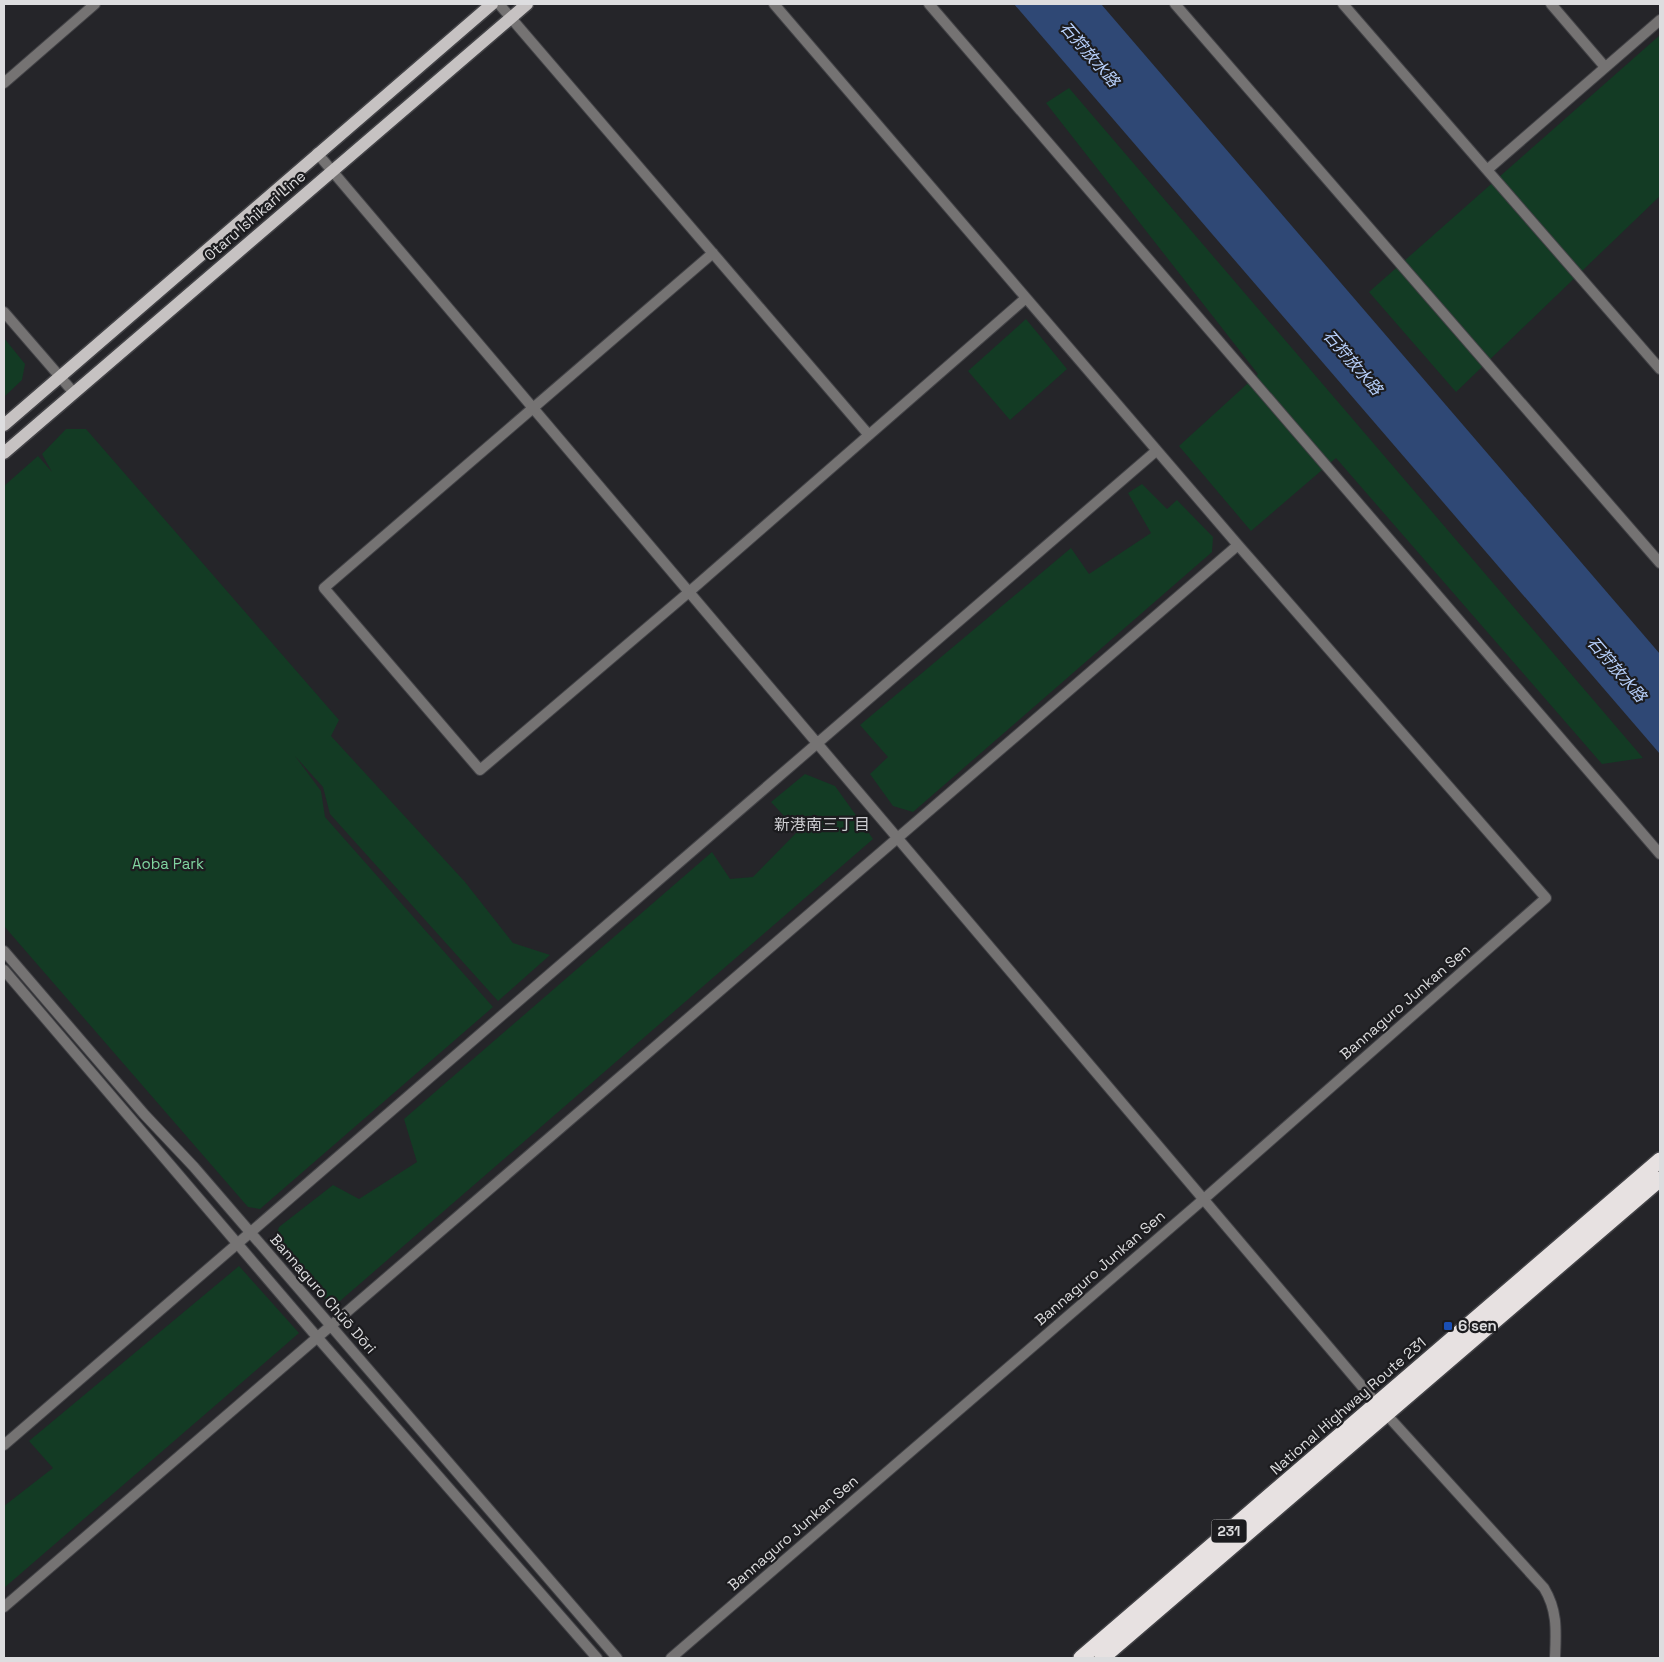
<svg xmlns="http://www.w3.org/2000/svg" width="1664" height="1662" font-family="'Space Grotesk','Noto Sans JP',sans-serif">
	<style>
		.green { fill: #133b24 }
		.water { fill: #2f4875 }
		.lines { fill: none; stroke-linecap: round; stroke-linejoin: round }
		.minor-casing { stroke: #424246; stroke-width: 12 }
		.major-casing { stroke: #424246; stroke-width: 15 }
		.highway-casing { stroke: #424246; stroke-width: 18 }
		.minor { stroke: #757373; stroke-width: 10 }
		.major { stroke: #c6c2c2; stroke-width: 12 }
		.highway { stroke: #e7e1e1; stroke-width: 15 }
		.transit-dot { fill: #1a4fb4; stroke: #1c1c1f; stroke-width: 2 }
		.labels { text-anchor: middle; stroke-width: 4.5; stroke-linejoin: round; paint-order: stroke }
		.shield { fill: #1c1c1f; stroke: #a3a3a5; stroke-width: 1 }
		.shield-label { font-size: 14px; font-weight: bold; fill: #dddddf }
		.street-label { font-size: 15px; fill: #dddddf; stroke: #1c1c1f }
		.park-label { font-size: 15px; fill: #80d5a0; stroke: #1c1c1f }
		.poi-label { font-size: 15px; font-weight: bold; fill: #dddddf; stroke: #1c1c1f; text-anchor: start }
		.water-label { font-size: 16px; font-style: italic; fill: #b9d2fe; stroke: #1c1c1f }
		.neighbourhood-label { font-size: 16px; fill: #cdcdd1; stroke: #1c1c1f }
	</style>
	<rect width="100%" height="100%" fill="#252529"/>
	<!-- green -->
	<path class="green" d="M1660,35v161l-204,196 -87,-100z
		M1069,88l574,670 -41,6 -266,-306 -85,73 -72,-85 79,-72 -212,-271z
		M1026,319l41,50 -57,51 -42,-49z
		M4,338l21,26 -3,16 -18,17z
		M66,429h20l253,291 -8,16 134,146 48,61 37,12 -52,46 -168,-187 -7,-27 -28,-31 26,35 4,26 168,190 -233,202 -12,-2 -244,-281v-440l34,-30 14,16 -10,-18z
		M1142,484l25,25 10,-9 36,37 -1,15 -299,260 -20,-6 -23,-32 18,-17 -28,-32 211,-177 18,26 62,-41 -23,-40z
		M805,774l30,12 38,53 -533,462 -19,-3 -46,-59 4,-12 54,-42 26,14 58,-37 -13,-43 308,-267 18,27 23,-2 45,-46 -27,-29z
		M239,1266l60,67 -295,255v-82l49,-38 -24,-27z"/>
	<!-- water -->
	<path class="water" d="M1014,4h87l559,650v100z"/>
	<g class="lines">
		<!-- minor casing -->
		<g class="minor-casing">
			<path id="minor" d="M499,4l369,430
				M929,4l731,850
				M1175,4l485,559
				M1343,4l144,166 173,-150
				M1551,4l54,63
				M4,83l91,-79
				M317,153l1060,1251 167,184c14,23 12,44 11,70
				M1487,170l173,199
				M713,253l-389,335 156,182 209,-178 337,-294
				M4,312l70,81
				M4,951l140,163 50,53 423,491
				M4,970l313,367 280,321
				M4,1445l1152,-994
				M4,1607l1234,-1062
				M671,1658l534,-460 341,-300 -308,-353 -464,-541"/>
		</g>
		<!-- major casing -->
		<g class="major-casing">
			<path id="major" d="M4,425l488,-421
				M4,453l523,-449"/>
		</g>
		<!-- highway casing -->
		<g class="highway-casing">
			<path id="highway" d="M1081,1658l579,-498
				M1102,1658l558,-479"/>
		</g>
		<!-- minor -->
		<use href="#minor" class="minor"/>
		<!-- major -->
		<use href="#major" class="major"/>
		<!-- highway -->
		<use href="#highway" class="highway"/>
	</g>
	<!-- markers -->
	<rect class="transit-dot" x="1443" y="1321" width="10" height="10" rx="2.5"/>
	<g class="labels">
		<!-- shield labels -->
		<rect class="shield" x="1211.5" y="1519.5" width="35" height="23" rx="4"/>
		<g class="shield-label">
			<text x="1229" y="1536">231</text>
		</g>
		<!-- street labels -->
		<g class="street-label">
			<text transform="translate(255 216) rotate(-41)" y="5">Otaru Ishikari Line</text>
			<text transform="translate(1405 1002) rotate(-41)" y="5">Bannaguro Junkan Sen</text>
			<text transform="translate(1100 1268) rotate(-41)" y="5">Bannaguro Junkan Sen</text>
			<text transform="translate(323 1294) rotate(49)" y="5">Bannaguro Chūō Dōri</text>
			<text transform="translate(1348 1406) rotate(-41)" y="5">National Highway Route 231</text>
			<text transform="translate(793 1533) rotate(-41)" y="5">Bannaguro Junkan Sen</text>
		</g>
		<!-- park labels -->
		<g class="park-label">
			<text x="168" y="869">Aoba Park</text>
		</g>
		<!-- poi labels -->
		<g class="poi-label">
			<text x="1458" y="1331">6 sen</text>
		</g>
		<!-- water labels -->
		<g class="water-label">
			<text transform="translate(1090 54) rotate(49)" y="6">石狩放水路</text>
			<text transform="translate(1353 362) rotate(49)" y="6">石狩放水路</text>
			<text transform="translate(1617 669) rotate(49)" y="6">石狩放水路</text>
		</g>
		<!-- neighbourhood labels -->
		<g class="neighbourhood-label">
			<text x="822" y="830">新港南三丁目</text>
		</g>
	</g>
	<!-- border -->
	<rect width="1664" height="1662" fill="none" stroke="#dddddf" stroke-width="10"/>
</svg>
